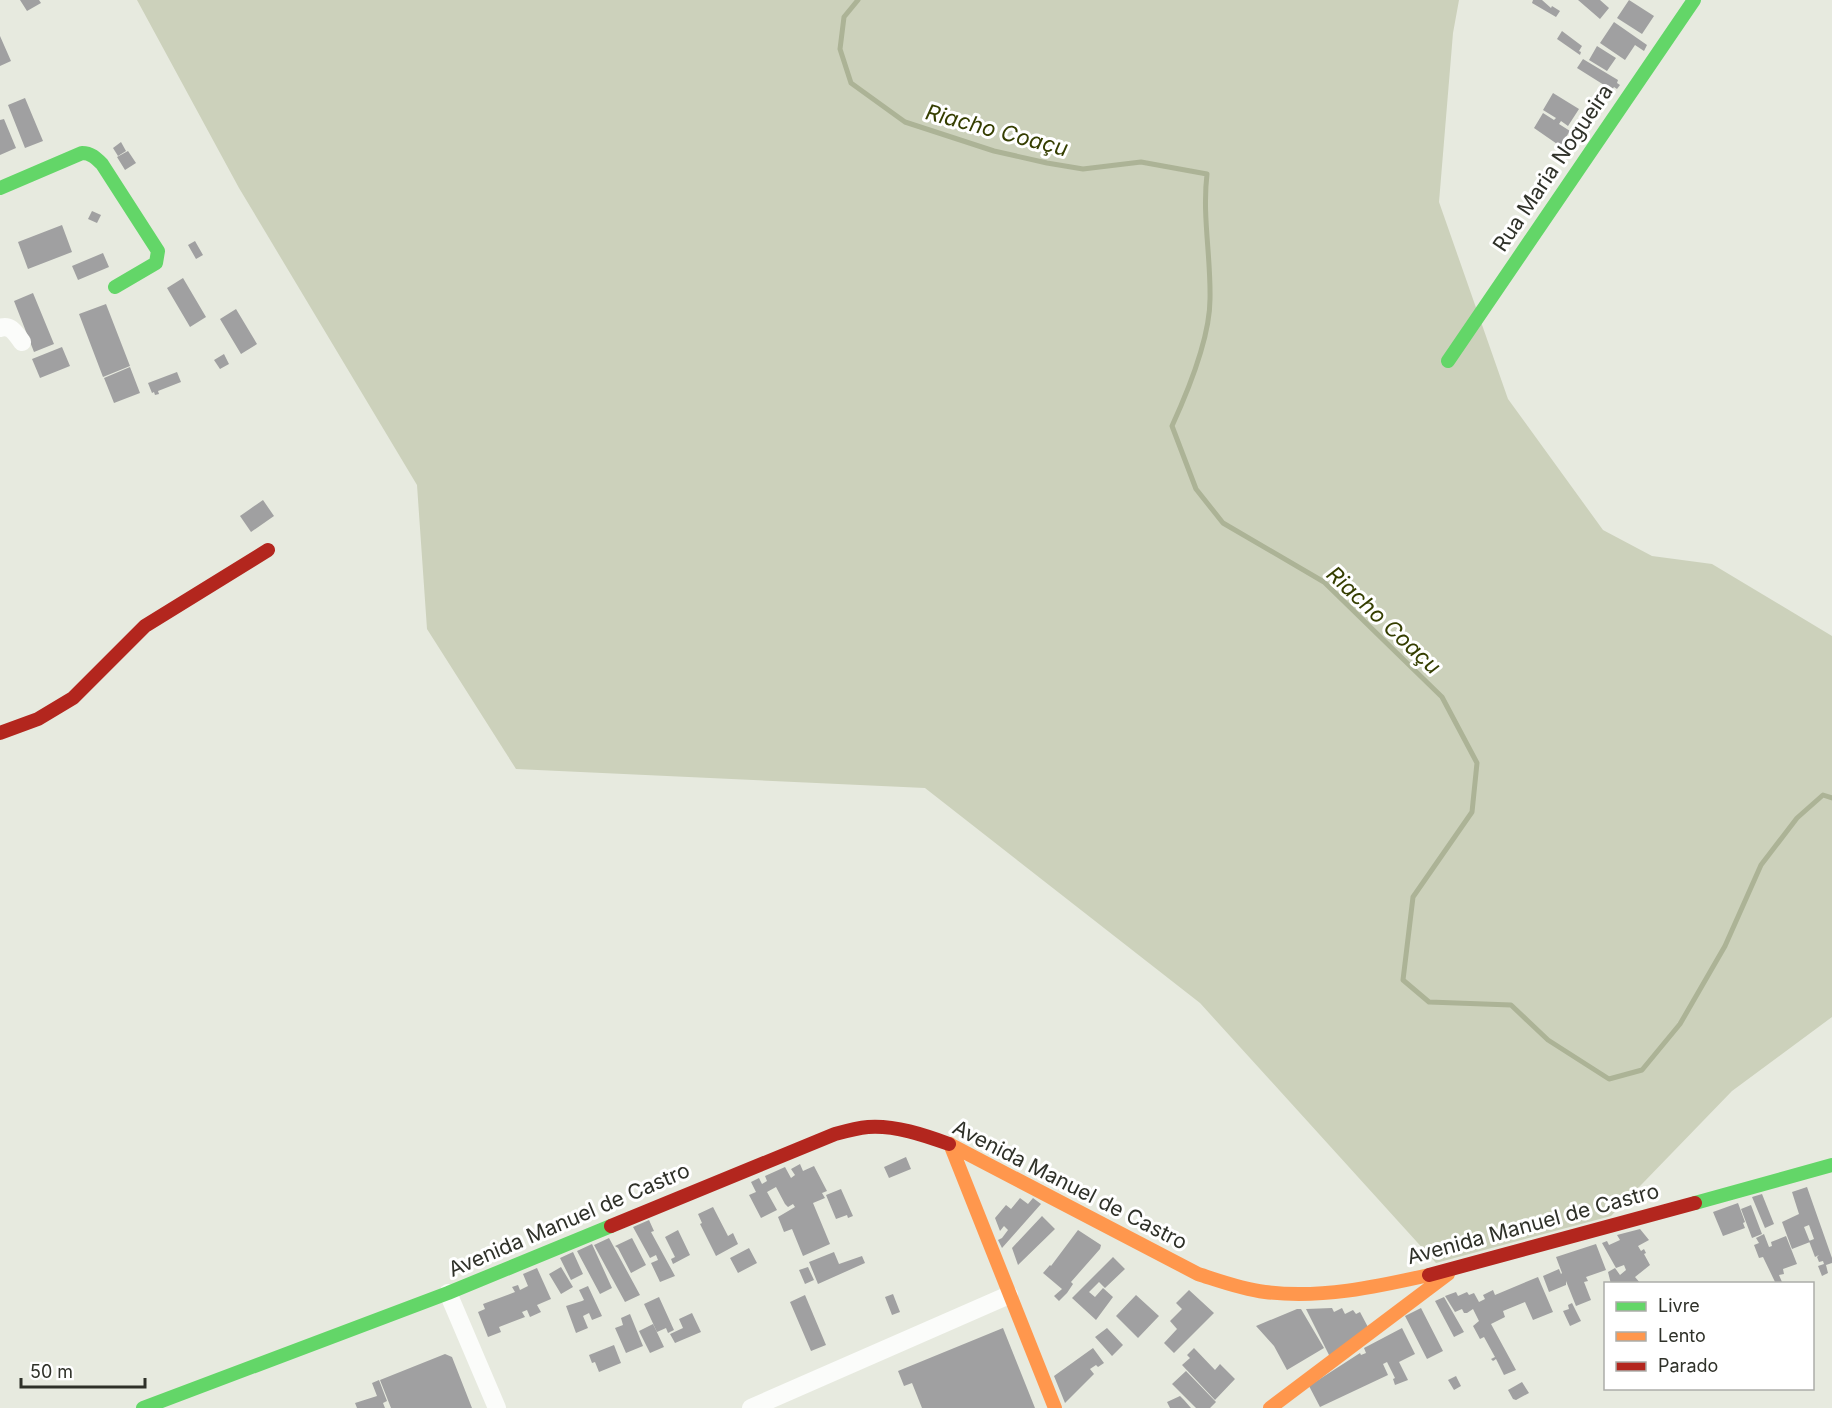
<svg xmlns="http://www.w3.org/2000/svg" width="1832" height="1408" font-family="Inter,sans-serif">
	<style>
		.green { fill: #ccd1bb }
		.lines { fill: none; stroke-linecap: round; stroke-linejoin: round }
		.stream { stroke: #acb396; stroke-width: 5 }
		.building { fill: #a0a0a1 }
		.street { stroke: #fbfcfa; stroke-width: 18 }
		.fast { stroke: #63d668; stroke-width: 14 }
		.slow { stroke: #ff974d; stroke-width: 14 }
		.jam { stroke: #b3261e; stroke-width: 14 }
		.labels { text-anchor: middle; stroke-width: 6; stroke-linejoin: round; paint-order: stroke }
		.street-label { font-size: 21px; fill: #2f3129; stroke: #fff }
		.water-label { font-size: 22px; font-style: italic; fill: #353e00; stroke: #fff }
	</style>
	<rect width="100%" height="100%" fill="#e7eadf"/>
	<!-- green -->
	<path class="green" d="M137,0h1322l-6,33 -14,169 69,197 95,131 49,26 60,8 120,72v381l-100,74 -121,125 -175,47 -236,-260 -275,-215 -409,-19 -89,-140 -10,-144 -178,-297z"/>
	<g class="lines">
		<!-- stream -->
		<path class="stream" d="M858,0l-14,17 -4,32 11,34 54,39 89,29 53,12 36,6 58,-7 66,12c-5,42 4,83 3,125 0,38 -22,92 -38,127l24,63 27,34 101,59 118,115 35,66 -5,49 -59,85 -10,83 26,22 82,3 37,35 61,39 33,-9 38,-46 45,-78 36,-81 36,-47 26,-23 9,3"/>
	</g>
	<!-- building -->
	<path class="building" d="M20,0h19l2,3 -14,8z
		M1533,0h9l9,8 1,-2 8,5 -4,6 -24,-14z
		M1578,0h22l9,8 -9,11z
		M1629,0l25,16 -12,18 -25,-16z
		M1614,22l33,23 -3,6 -9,-6 -10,15 -25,-17z
		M1562,31l20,15 -3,5 2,1 -1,3 -23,-16z
		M0,36l11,25 -11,5z
		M1597,46l19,12 -9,13 -18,-11z
		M1583,59l35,21 -1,3 3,2 -3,4 -3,-2 -2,3 -35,-22z
		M1553,93l26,16 -11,17 -7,-5 -2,3 11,7 -10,15 -26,-18 9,-15 11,7 2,-2 -13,-8z
		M25,98l18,43 -18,7 -17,-43z
		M4,119l12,29 -16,7v-35z
		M121,142l5,9 -8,5 -5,-8z
		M128,151l8,12 -11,7 -8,-13z
		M92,211l9,4 -4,8 -9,-4z
		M62,225l10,27 -44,17 -10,-27z
		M195,241l8,14 -7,4 -8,-14z
		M103,253l6,14 -31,13 -6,-14z
		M183,278l23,39 -16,10 -23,-39z
		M33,293l21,51 -20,8 -20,-51z
		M106,304l24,62 -27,11 -24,-63z
		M236,309l21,35 -16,10 -21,-35z
		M62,347l8,19 -30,12 -8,-19z
		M224,354l5,10 -9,5 -6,-9z
		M130,367l10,26 -26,10 -10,-25z
		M177,372l4,10 -23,9 1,3 -4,1 -1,-3 -2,1 -4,-10z
		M263,500l11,16 -23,16 -11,-16z
		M906,1157l5,12 -22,9 -5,-11z
		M800,1164l3,7 11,-5 13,25 -5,2 3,5 -12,5 17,41 -27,12 -11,-27 -8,3 -6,-15 17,-10 -2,-3 -5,3 -3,-3 -9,-17 -9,5 10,18 -16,8 -12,-23 7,-3 -5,-10 8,-4 3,6 5,-3 -2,-5 20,-9 6,11 4,-3 -4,-6z
		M1807,1187l25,71v5l-6,2 2,8 -6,3 -4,-10 6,-2 -1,-3 -4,1 -2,-5 2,-2 -4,2 -6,-16 5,-2 -5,-14 -5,2 6,15 -18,7 -10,-27 17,-8 -7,-22z
		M841,1189l12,27 -5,2 -1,-3 -11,4 -10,-24z
		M1762,1194l12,30 -9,4 -13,-31z
		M1020,1198l8,6 5,-6 8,6 -39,44 -4,-8 4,-2 6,-8 -4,-4 -4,5 -5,-13 11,-13 5,4z
		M1738,1203l7,19 -2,1 2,5 -22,8 -10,-24z
		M1751,1205l11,29 -10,4 -11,-29z
		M713,1207l15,29 5,-3 5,11 -22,12 -16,-32 2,-1 -4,-9z
		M1042,1216l13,13 -37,36 -6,-17z
		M649,1220l5,11 -3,1 24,44 -15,6 -9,-19 7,-3 -2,-5 -6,3 -17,-31z
		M1640,1229l9,11 -11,6 3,5 3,-2 2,4 -2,1 6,11 -15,12 6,7h-30l-3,-12 7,-4 5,7 6,-5 -2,-5 -8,3 -14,-25 5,-2 2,4 11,-5 -3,-5z
		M678,1230l12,25 -17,9 -2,-5 4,-2 -10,-20z
		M1078,1230l23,15 -1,4 -29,33 2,2 -6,9 -8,8 -5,-5 8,-7 -19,-16 7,-8 1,1z
		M1764,1234l5,13 3,-1 -1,-4 15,-6 11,28 -14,5 1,5 -5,1 3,7 -3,2h-3l-13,-27 -4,1 -5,-13 5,-2 -3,-5z
		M609,1238l31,57 -15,7 -31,-57z
		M632,1238l14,27 -15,8 -13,-25 -3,-2z
		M592,1244l20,44 -12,6 -23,-43z
		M1596,1244l10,26 -20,7 2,4 -4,1 7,18 -15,6 -10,-25v4l-17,7 -6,-16 16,-7 2,5 1,-1 -6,-16z
		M749,1248l8,15 -19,10 -8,-15z
		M573,1252l10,22 -12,6 -11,-22z
		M834,1252l5,12 23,-8 3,7 -47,21 -9,-22z
		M1113,1257l12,12 -20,19 -6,-6 -10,10 6,5 8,-9 10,9 -17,23 -24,-22z
		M561,1267l12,20 -12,7 -12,-20z
		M808,1267l6,13 -9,4 -6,-14z
		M537,1268l14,31 -14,6 4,7 -11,5 -3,-7 -5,2 3,5 -26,10 2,5 -13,5 -10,-25 7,-3 -2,-5 32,-12 -3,-5 6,-2 2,5 8,-4 -5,-12z
		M1538,1277l15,35 -20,8 -8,-18 -22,9 2,6 -14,7 25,46 -12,5 -8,-16 -3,2 -2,-2 4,-2 -11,-20 -4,2 -7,-13 6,-5 -6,-12 -6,4h-3l-2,-4 -7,3 -10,-16 11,-4 2,4 9,-4 2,3 5,-2 5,9 6,-3 -2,-4 10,-5 2,5z
		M588,1286l14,30 -10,4 -3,-7 -6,3 5,12 -12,5 -10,-27 16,-5 2,-1 -5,-10z
		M1189,1290l25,23 -40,40 -10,-10 13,-14 -7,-8 12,-12 -6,-6z
		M893,1294l7,18 -8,3 -7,-18z
		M805,1295l21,50 -15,6 -21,-49z
		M1136,1295l23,21 -21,22 -22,-22z
		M659,1297l15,33 -6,3 -2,-5 -9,4 -13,-28z
		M1444,1297l20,35 -10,5 -19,-36z
		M1572,1303l9,18 -11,5 -7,-15 6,-2 -1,-4z
		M1332,1308l2,4 8,-4 3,6 8,-4 3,4 4,-2 9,17 -39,28 -24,-48z
		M1421,1308l22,43 -16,8 -22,-43z
		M1297,1309h4l23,39 -37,22 -13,-24 -18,-20z
		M692,1313l9,19 -26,11 -5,-9 13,-6 -4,-9z
		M630,1314l13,32 -17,7 -11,-25 8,-3 -2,-7z
		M653,1324l11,23 -14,6 -11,-22z
		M1003,1328l32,80h-113l-10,-25 -8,3 -6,-15z
		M1107,1328l16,17 -11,11 -17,-19z
		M1402,1328l13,26 -16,8 9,18 -13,5 -2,-6 2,-1 -8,-16 -4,2 5,11 -68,32 -11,-21 51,-33 1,2 5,-2 -2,-5z
		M614,1345l7,18 -22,9 -4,-10 -3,1 -3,-8z
		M1093,1348l11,15 -6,4 -2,-2 -6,4 4,5 -29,29 -11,-27z
		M1194,1348l21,22 5,-6 15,15 -20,21 -33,-35 8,-7 -3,-3z
		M445,1354l7,3 20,51h-81l-11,-28z
		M1186,1371l30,31 -6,6h-14l-24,-24z
		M1456,1376l5,10 -7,4 -6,-10z
		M379,1380l8,21 -4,2 2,5h-28l-2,-5 22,-7 -5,-13z
		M1522,1382l7,11 -13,7 -3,-1 -5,-9z
		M1180,1396l4,4 7,8h-21l-3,-6z"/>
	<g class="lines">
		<!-- street -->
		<path class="street" d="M0,328c11,-4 16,6 22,14
			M448,1293l49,115
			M751,1408l258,-113"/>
		<!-- fast -->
		<path class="fast" d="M0,188l82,-35c9,0 14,5 20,11l56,87 -2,12 -41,24
			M1448,361l246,-361
			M1695,1203l137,-38
			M143,1408l305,-115 163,-67"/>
		<!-- slow -->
		<path class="slow" d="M949,1144l249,130c22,7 43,15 67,18 55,7 111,-5 164,-17
			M950,1144l105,264
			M1270,1408l178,-134"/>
		<!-- jam -->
		<path class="jam" d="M0,733l38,-14 35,-21 72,-72 123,-76
			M611,1226l224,-92c11,-3 22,-6 33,-7 27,-2 56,8 81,17
			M1429,1275l266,-72"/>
	</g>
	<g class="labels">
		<!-- street labels -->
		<g class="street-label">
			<text transform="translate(1553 168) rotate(-56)" y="7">Rua Maria Nogueira</text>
			<text transform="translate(1070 1185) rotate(27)" y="7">Avenida Manuel de Castro</text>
			<text transform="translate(569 1220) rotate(-23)" y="7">Avenida Manuel de Castro</text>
			<text transform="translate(1533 1224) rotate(-15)" y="7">Avenida Manuel de Castro</text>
		</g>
		<!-- water labels -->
		<g class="water-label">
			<text transform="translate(997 130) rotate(15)" y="8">Riacho Coaçu</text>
			<text transform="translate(1384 620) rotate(43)" y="8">Riacho Coaçu</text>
		</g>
	</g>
	<!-- legend -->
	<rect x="1604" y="1282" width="210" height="108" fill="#ffffff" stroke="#acada9" stroke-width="1.5"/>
	<rect x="1616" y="1302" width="30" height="9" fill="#63d668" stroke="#acada9" stroke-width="1.5"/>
	<text x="1658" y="1312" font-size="18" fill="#2f3129">Livre</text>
	<rect x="1616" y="1332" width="30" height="9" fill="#ff974d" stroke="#acada9" stroke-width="1.5"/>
	<text x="1658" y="1342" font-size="18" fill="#2f3129">Lento</text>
	<rect x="1616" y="1362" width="30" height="9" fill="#b3261e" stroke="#acada9" stroke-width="1.5"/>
	<text x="1658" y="1372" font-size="18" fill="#2f3129">Parado</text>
	<!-- scale -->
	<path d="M21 1378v9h124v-9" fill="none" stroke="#2f3129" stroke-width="3"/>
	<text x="30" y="1378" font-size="18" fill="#2f3129" stroke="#ffffff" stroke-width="4.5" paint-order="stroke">50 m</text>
</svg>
